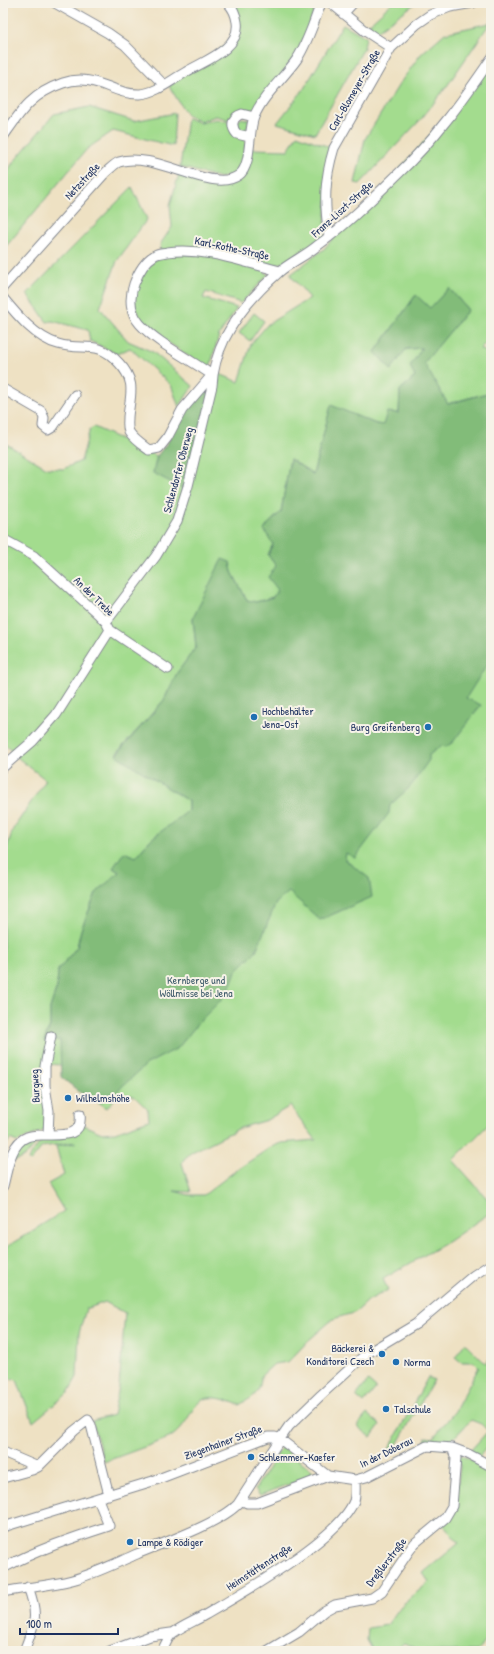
<svg xmlns="http://www.w3.org/2000/svg" width="494" height="1654" font-family="'Patrick Hand',sans-serif">
	<style>
		.green { fill: #a3dc8e; stroke: #5f8676; fill-rule: evenodd }
		.forest { fill: #82bc79; stroke: #4e766c }
		.lines { fill: none; stroke-linecap: round; stroke-linejoin: round }
		.minor-casing { stroke: #848890; stroke-width: 11 }
		.minor { stroke: #fff; stroke-width: 9 }
		.poi-dot { fill: #1f6fb2; stroke: #f7f3e8; stroke-width: 1.5 }
		.labels { text-anchor: middle; stroke-width: 4; stroke-linejoin: round; paint-order: stroke }
		.street-label { font-size: 11px; fill: #1b2f5e; stroke: #f7f3e8 }
		.poi-label { font-size: 11px; fill: #1b2f5e; stroke: #f7f3e8; text-anchor: start }
		.park-label { font-size: 11px; fill: #3d5a6a; stroke: #f7f3e8 }
	</style>
	<rect width="100%" height="100%" fill="#f7f3e8"/>
	<filter id="ink" filterUnits="userSpaceOnUse"><feTurbulence type="fractalNoise" baseFrequency=".025" numOctaves="2"/><feDisplacementMap in="SourceGraphic" scale="8" xChannelSelector="R" yChannelSelector="G"/><feConvolveMatrix kernelMatrix="1 2 1 2 8 2 1 2 1" color-interpolation-filters="sRGB"/></filter>
	<filter id="wash" filterUnits="userSpaceOnUse"><feTurbulence type="fractalNoise" baseFrequency=".012" numOctaves="4" result="noise"/><feDisplacementMap in="SourceGraphic" scale="16" xChannelSelector="R" yChannelSelector="G"/><feGaussianBlur stdDeviation="0.9" result="paint"/><feColorMatrix in="noise" values="0 0 0 0 0 0 0 0 0 0 0 0 0 0 0 0 0 1.4 0 .05"/><feComposite in="paint" operator="in"/></filter>
	<g filter="url(#wash)">
		<rect width="100%" height="100%" fill="#eee1c3"/>
		<!-- green -->
		<path class="green" d="M232,3h85l-12,33 -10,20 -41,54h-13l-11,10 -14,-4 -15,5 -14,-6 -18,-29 68,-49z
			M392,3h24l-39,28 -9,-6z
			M490,23l-43,63 -25,32 -62,66 -5,-1 10,-44 35,-56 21,-29 24,-21z
			M343,24l23,13 -2,11 -49,86 -38,-11 26,-33z
			M491,66v271l-11,12 11,5v38l-41,11 41,-9v728l-38,38 38,43v9l-42,29 -66,38 5,11 -19,10 -13,12 -23,7 -24,21 -21,22 -14,2 -13,12c0,18 -8,21 -22,29 -53,-23 -39,14 -70,33l-65,24 -12,-41 21,-6 6,-28 6,-74 -20,-11 -19,7 -7,24 -2,44 -9,16 -35,29 -16,-42 -14,-3v-128l61,-38 -16,-27 16,-9 -8,-29 19,-3v-1l-33,5 -12,15 -2,-3 15,-21 40,-13 19,8 13,-1 34,-12 -1,-10 -14,-14 -15,-2 -12,14 -13,-9 -20,-26 -13,-8 -16,-1 2,65 -30,13 -7,-3 -7,11v-26l3,-4 -3,-12v-248l10,-31 33,-49 -28,-22 -15,-16v-300l44,26 16,1 18,-8 9,-32 4,-2 63,29 -4,17 64,-100 22,9 12,-38 17,-20 42,-26 -20,-23 34,-26 10,-12 26,-23zM449,288l19,22 -45,53 -69,157 -166,291v-10l-72,-47 48,-54 13,-27 19,-26 -3,-29 37,-56 2,10 15,28 9,2 17,-5 5,-7 -2,-24 -8,-11 5,-11 -4,-21 12,-11 9,-53 23,15 18,-68 45,18 7,1 16,-12 1,-23 15,-13 7,-29 -47,4 40,-56 15,13zM151,839l-107,202 6,-15v-18l7,-21 1,-17 19,-23 4,-17 15,-37 23,-21 -6,-4 23,-11zM290,1106l26,34 -35,3 -10,4 -36,24 -31,24h-15l-15,-4 17,1 -9,-29 2,-4 8,-7 48,-24 27,-8z
			M89,107l45,14 41,-8 -2,33 -60,-15 -26,18 -84,101v-70l9,-16 42,-50z
			M187,118l14,5 15,-4 13,3c4,11 5,16 17,18l-3,24 -5,8 -17,6 -41,-11z
			M242,118l7,2 -3,11c-4,2 -6,-1 -9,-4l1,-6z
			M297,135l35,13 -8,88 -38,26 -11,3 -115,-15 1,-7 11,-16 -2,-22 9,-31 52,9 20,-34 37,1z
			M132,187l15,32 -30,42 -17,47 28,33 25,11 40,34 -14,21 -8,-22 -41,-37 -13,6 -27,-13 -2,-11 -36,-9 -5,1 -20,-28z
			M173,254l39,2 52,14 4,5 -27,28 -35,-11 -3,6 34,10 -18,27 -9,32 -4,1 -62,-42 -9,-19 -1,-15 13,-25 9,-8z
			M254,313l10,8 -14,20 -11,-8z
			M39,1137c-6,11 -11,20 -24,24l-2,-3 6,-13z
			M465,1343l20,20 5,-4h1v84l-9,10 -3,5 -10,-6 19,-21 -7,-7 -10,-4 -24,25h-22l1,-8 7,1 22,-27 24,-44 -5,-5h-13l-6,-5z
			M428,1377l6,3 -42,73 -4,-2z
			M368,1381l8,7 -12,15 -8,-7z
			M367,1414l13,11 -9,12 -14,-11z
			M282,1447l30,23v6l-52,19 -5,-6z
			M458,1454l33,14v168l-14,15h-56l-17,-8 -10,8h-21l-6,-11 1,-12 19,-3 14,-19 28,-24 -6,-9 36,-30 -17,-19 13,-19 5,-39z"/>
		<!-- forest -->
		<path class="forest" d="M449,288l19,22 -44,53 24,41 43,-12v270l-6,6 -19,30 15,7 -28,37 -7,5 -5,-1 -12,9v5l-19,27 -20,18 -1,8 -34,45 -9,-5 -1,7 24,18 3,19 -52,23 -31,-28 -13,11 -20,48 -20,20 -8,22 -29,29 -21,26 -31,16 -32,29 -20,5 -14,-5 -20,-16 -1,-37 -16,1 6,-15v-18l7,-21 1,-17 19,-23 4,-17 15,-37 23,-21 -6,-4 11,-16 12,5 15,-18 37,-28v-10l-72,-46 48,-55 13,-27 19,-26 -3,-29 29,-59 8,3 2,10 15,28 9,2 17,-5 5,-7 -10,-13 8,-11 -8,-11 5,-11 -9,-14 5,-7 12,-11 9,-53 23,15 18,-69 45,19 7,1 4,-13 12,1 1,-23 15,-13 -5,-11 12,-18 -16,1 -15,21 -16,-18 41,-57 14,13z
			M217,373l-29,118 -35,-18 4,-17 11,-14 16,-32z"/>
	</g>
	<g filter="url(#ink)">
		<g class="lines">
			<!-- minor casing -->
			<g class="minor-casing">
				<path id="minor" d="M55,3l53,30 17,12 39,40
					M331,3l34,28 26,17
					M343,14l10,-11
					M3,137c18,-26 28,-43 60,-54 32,-11 49,12 77,11 17,-1 31,-14 46,-22 18,-11 55,-23 51,-50 -1,-7 -4,-14 -9,-19
					M250,137l-13,-3c-7,-8 -5,-17 5,-20l12,3
					M329,237c-5,-35 -5,-56 5,-89l57,-100 26,-24 13,-9 20,-8 23,-4
					M3,287l102,-114c4,-3 9,-9 14,-11 36,-12 94,33 120,13 13,-9 9,-43 15,-58 9,-22 29,-38 43,-58 11,-17 17,-37 24,-56
					M3,298c14,17 33,40 55,46 26,8 38,-6 61,19 18,19 11,32 9,54 0,6 -1,10 1,15 5,8 13,13 20,18l10,-2 8,-10 15,-28 30,-35
					M212,375c-22,-16 -54,-31 -72,-51 -10,-11 -11,-26 -6,-40 4,-11 11,-23 21,-29 3,-2 8,-2 12,-3 38,-5 76,10 113,19
					M3,389l38,22 3,7 -1,8 5,4 5,-3 22,-32
					M3,539l31,17 65,59 7,7 4,8 58,39
					M106,622l50,-66 21,-35 11,-35 24,-100c2,-46 34,-85 67,-114 12,-10 26,-16 38,-26 29,-21 55,-47 81,-72 37,-35 65,-74 93,-115
					M3,767l30,-26 23,-26 54,-85
					M48,1135c17,0 35,1 32,-21
					M3,1186c4,-14 7,-43 24,-49 6,-3 14,-2 21,-2l1,-24 -4,-25v-20l6,-30
					M452,1448l16,6 23,12
					M3,1452l35,15
					M3,1478l29,-8 6,-3 36,-36 14,-11 3,5 18,70
					M3,1527l150,-46 115,-44h7l5,2 48,37
					M3,1568c34,-18 69,-30 106,-42l-11,-27
					M3,1592c23,-5 47,-6 69,-12 23,-6 44,-17 65,-26 26,-11 83,-31 101,-50l42,-65 9,-13 32,-31 45,-41 50,-30 58,-49 17,-11
					M24,1651c11,-28 15,-35 4,-64
					M110,1651l40,-15 21,-3
					M162,1651c3,-5 6,-15 11,-18 9,-7 22,-12 32,-18 36,-21 135,-77 149,-114 2,-7 1,-15 1,-21l-27,-4 -71,27h-10l-6,-3
					M267,1651l32,-19 25,-21 11,-6 37,-7 10,-7 27,-40 6,-8 30,-25 7,-12 4,-48 -4,-10 -25,-2 -61,31 -11,3"/>
			</g>
			<!-- minor -->
			<use href="#minor" class="minor"/>
		</g>
	</g>
	<!-- markers -->
	<g class="poi-dot">
		<circle cx="254" cy="717" r="4"/>
		<circle cx="428" cy="727" r="4"/>
		<circle cx="68" cy="1098" r="4"/>
		<circle cx="382" cy="1354" r="4"/>
		<circle cx="396" cy="1362" r="4"/>
		<circle cx="386" cy="1409" r="4"/>
		<circle cx="251" cy="1457" r="4"/>
		<circle cx="130" cy="1542" r="4"/>
	</g>
	<g class="labels">
		<!-- street labels -->
		<g class="street-label">
			<text transform="translate(354 90) rotate(-60)" y="4">Carl-Blomeyer-Straße</text>
			<text transform="translate(82 181) rotate(-47)" y="4">Netzstraße</text>
			<text transform="translate(342 209) rotate(-42)" y="4">Franz-Liszt-Straße</text>
			<text transform="translate(232 248) rotate(12)" y="4">Karl-Rothe-Straße</text>
			<text transform="translate(178 470) rotate(-75)" y="4">Schlendorfer Oberweg</text>
			<text transform="translate(94 596) rotate(44)" y="4">An der Trebe</text>
			<text transform="translate(35 1086) rotate(-93)" y="4">Burgweg</text>
			<text transform="translate(223 1442) rotate(-20)" y="4">Ziegenhainer Straße</text>
			<text transform="translate(386 1452) rotate(-26)" y="4">In der Doberau</text>
			<text transform="translate(386 1562) rotate(-52)" y="4">Dreßlerstraße</text>
			<text transform="translate(259 1567) rotate(-33)" y="4">Heimstättenstraße</text>
		</g>
		<!-- poi labels -->
		<g class="poi-label">
			<text x="262" y="715">Hochbehälter<tspan x="262" dy="13">Jena-Ost</tspan></text>
			<text x="420" y="731" text-anchor="end">Burg Greifenberg</text>
			<text x="76" y="1102">Wilhelmshöhe</text>
			<text x="374" y="1352" text-anchor="end">Bäckerei &amp;<tspan x="374" dy="13">Konditorei Czech</tspan></text>
			<text x="404" y="1366">Norma</text>
			<text x="394" y="1413">Talschule</text>
			<text x="259" y="1461">Schlemmer-Kaefer</text>
			<text x="138" y="1546">Lampe &amp; Rödiger</text>
		</g>
		<!-- park labels -->
		<g class="park-label">
			<text x="196" y="984">Kernberge und<tspan x="196" dy="13">Wöllmisse bei Jena</tspan></text>
		</g>
	</g>
	<!-- margin -->
	<rect width="494" height="1654" fill="none" stroke="#f7f3e8" stroke-width="16"/>
	<!-- scale -->
	<path d="M20 1628v6h98v-6" fill="none" stroke="#1b2f5e" stroke-width="2"/>
	<text x="26" y="1628" font-size="12" fill="#1b2f5e" stroke="#f7f3e8" stroke-width="3" paint-order="stroke">100 m</text>
</svg>
